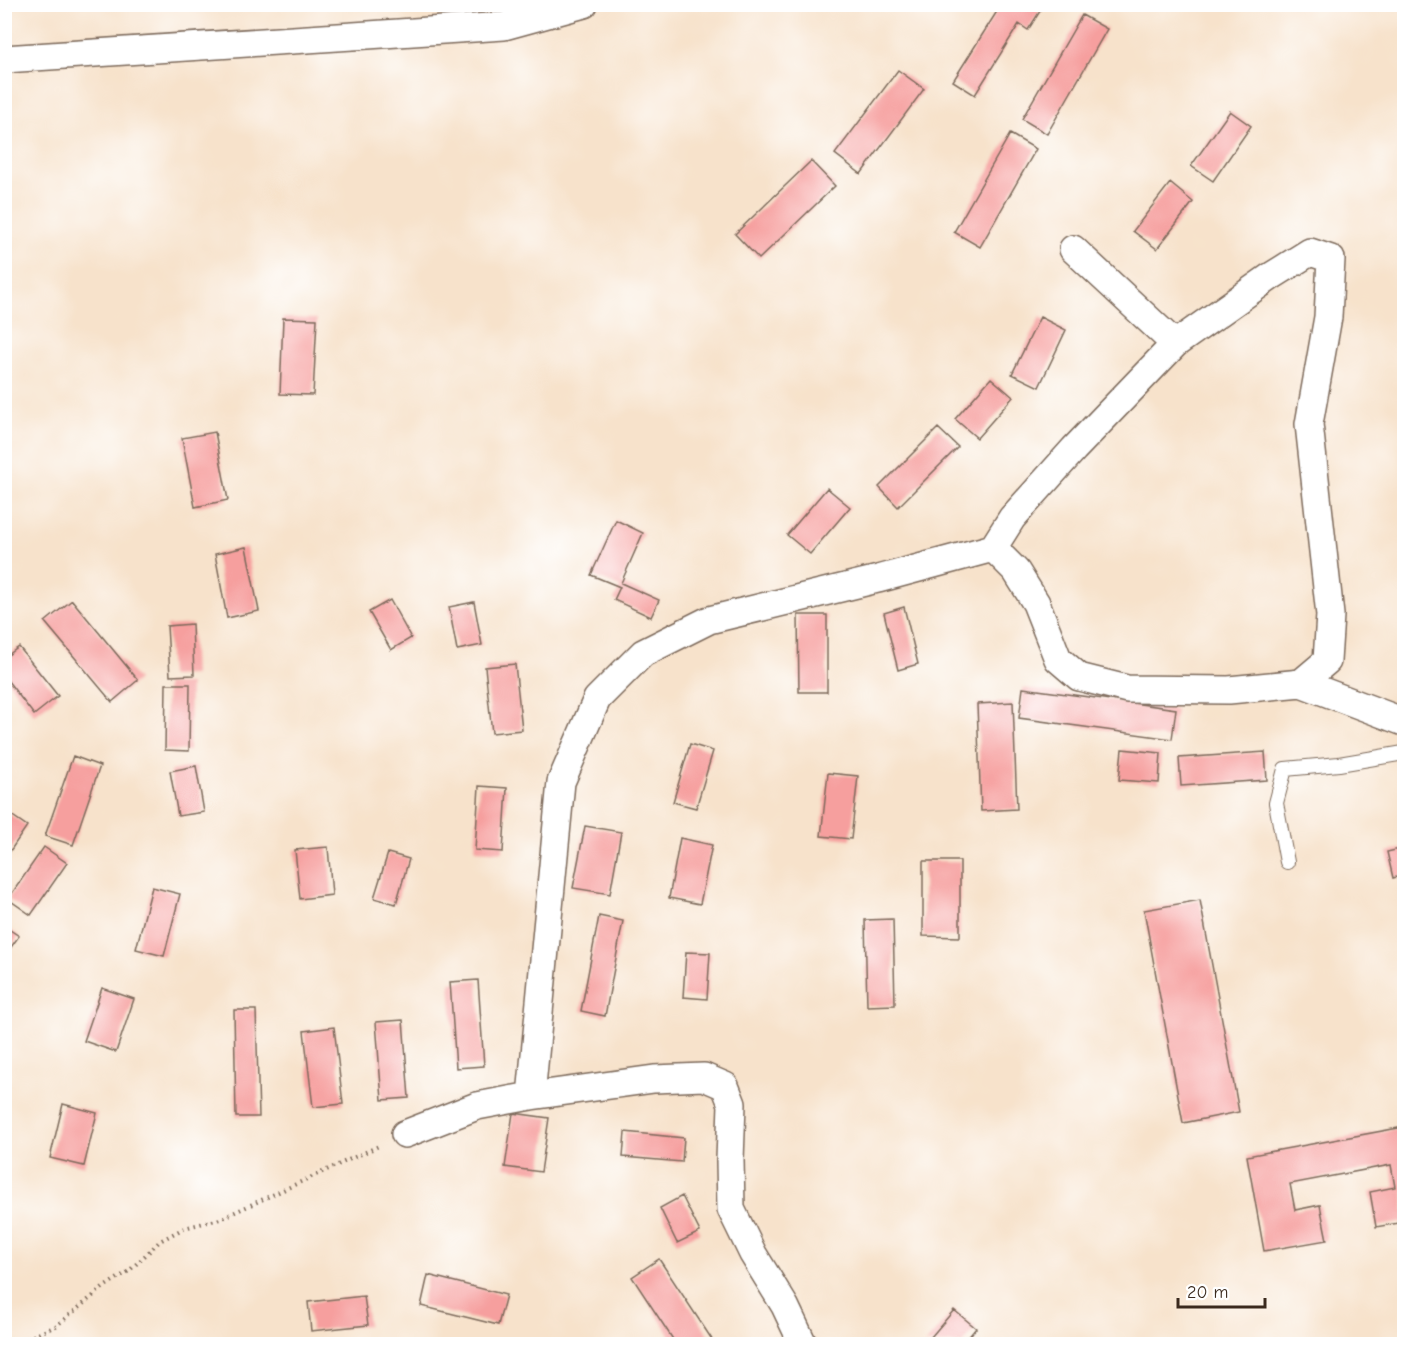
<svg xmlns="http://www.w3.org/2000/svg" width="1409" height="1349" font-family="'Comic Neue',sans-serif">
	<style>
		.building { fill: #f69f9e }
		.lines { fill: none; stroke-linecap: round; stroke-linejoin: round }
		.lane-casing { stroke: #7d6a5b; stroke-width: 16 }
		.street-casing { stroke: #7d6a5b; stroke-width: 30 }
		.path { stroke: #7d6a5b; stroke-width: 4; stroke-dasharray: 1.5 4.5; stroke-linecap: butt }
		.lane { stroke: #fff; stroke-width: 14 }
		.street { stroke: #fff; stroke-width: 27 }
	</style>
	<rect width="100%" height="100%" fill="#fff"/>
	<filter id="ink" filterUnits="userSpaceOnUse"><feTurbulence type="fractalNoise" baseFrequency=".0167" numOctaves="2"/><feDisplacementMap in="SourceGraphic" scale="12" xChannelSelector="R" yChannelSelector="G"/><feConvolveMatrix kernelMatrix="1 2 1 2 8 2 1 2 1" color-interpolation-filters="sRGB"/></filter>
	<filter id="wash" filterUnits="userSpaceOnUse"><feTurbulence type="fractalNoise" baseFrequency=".008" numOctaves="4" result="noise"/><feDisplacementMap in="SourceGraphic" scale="24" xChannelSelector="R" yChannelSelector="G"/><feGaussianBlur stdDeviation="1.35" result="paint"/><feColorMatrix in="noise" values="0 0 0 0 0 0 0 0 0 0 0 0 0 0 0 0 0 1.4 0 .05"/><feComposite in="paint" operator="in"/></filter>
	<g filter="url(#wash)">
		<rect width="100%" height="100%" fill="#f7e2cb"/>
		<g id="blocks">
			<!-- building -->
			<path class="building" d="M1001,5h43l-16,25 -9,-6 -44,71 -22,-14z
				M1082,15l25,14 -60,105 -25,-15z
				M898,70l26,19 -63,85 -26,-20z
				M1230,111l21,15 -38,55 -22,-15z
				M1010,134l26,15 -56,98 -26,-15z
				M811,161l24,25 -76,73 -24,-25z
				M1170,183l23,19 -36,47 -24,-18z
				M1040,317l26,13 -27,57 -27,-13z
				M283,318l34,1 -4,76 -33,-1z
				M991,378l22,19 -36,41 -22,-19z
				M938,428l20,19 -60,60 -19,-20z
				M215,432l13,68 -33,7 -13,-69z
				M827,488l23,19 -40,47 -23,-19z
				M616,520l27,13 -22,50 38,17 -8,17 -37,-17 6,-13 -29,-12z
				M246,547l13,64 -32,7 -12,-64z
				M72,600l66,80 -26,22 -67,-80z
				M390,600l21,38 -20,12 -22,-38z
				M474,602l8,43 -25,5 -8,-43z
				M904,607l14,57 -20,6 -14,-57z
				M798,615h29v77h-28z
				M192,624l2,51 -24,1 -3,-50z
				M19,647l39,49 -24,19 -30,-39v-18z
				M515,664l7,66 -30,3 -7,-66z
				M166,684h24l-1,67 -24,-1z
				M1023,688l153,21 -4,30 -153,-21z
				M1013,702l4,107 -36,2 -4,-107z
				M690,744l23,7 -17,57 -23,-6z
				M1122,749l39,4 -2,30 -40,-3z
				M1265,752l2,28 -86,6 -2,-28z
				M73,756l27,10 -27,79 -28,-9z
				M196,766l8,46 -26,4 -8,-45z
				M828,773l30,3 -7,63 -30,-3z
				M479,786l28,2 -4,64 -28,-2z
				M4,810l23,16 -23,34z
				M585,826l36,6 -11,62 -37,-6z
				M680,838l32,7 -12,59 -31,-6z
				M44,847l23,16 -36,52 -23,-16z
				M328,847l4,48 -32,4 -5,-49z
				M1404,848v27l-11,3 -6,-26z
				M388,853l21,6 -13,45 -22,-6z
				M923,861h37v76l-37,-1z
				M152,887l28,7 -16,62 -28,-7z
				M1200,900l39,212 -56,11 -39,-213z
				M599,916l24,5 -18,95 -24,-5z
				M893,919l2,86 -28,1 -2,-86z
				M4,926l15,10 -15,21z
				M686,952l24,1 -3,46 -24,-2z
				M478,980l6,86 -28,2 -6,-86z
				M102,988l32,11 -18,53 -32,-11z
				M234,1010h22l3,107h-23z
				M403,1020l6,78 -27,2 -6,-78z
				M334,1027l9,77 -30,3 -9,-76z
				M63,1104l34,9 -13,53 -34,-8z
				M513,1113l36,5 -8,54 -36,-5z
				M1404,1127v95l-28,5 -6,-35 25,-5 -4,-22 -101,19 5,26 25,-5 7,35 -63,11 -17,-95z
				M625,1132l59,6 -2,24 -59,-5z
				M682,1196l18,36 -23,11 -17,-35z
				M659,1259l56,85h-39l-44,-67z
				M428,1275l78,20 -8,30 -77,-19z
				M364,1296l4,29 -57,6 -3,-29z
				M954,1310l22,18 -13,16h-38z"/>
		</g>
	</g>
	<g filter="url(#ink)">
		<use href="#blocks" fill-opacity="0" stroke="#7d6a5b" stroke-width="1.5"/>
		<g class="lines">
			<!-- lane casing -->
			<g class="lane-casing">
				<path id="lane" d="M1287,862l-11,-59 9,-34 54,-5 65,-11"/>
			</g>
			<!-- street casing -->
			<g class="street-casing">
				<path id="street" d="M4,59l500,-33 80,-22
					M1073,249l102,95
					M993,548l19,-30 62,-69 101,-105 95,-67 40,-25 21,7 -3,58 -19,107 21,191 -3,46 -26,22
					M531,1096l30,-314 36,-83 46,-46 66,-33 169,-41 115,-31 23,23 20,32 22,56 21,18 48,12 102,1 72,-7 103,39
					M405,1134l72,-28 54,-10 123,-17 50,-2 21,9 7,18 -2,56 1,49 22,45 32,52 18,38"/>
			</g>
			<!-- path -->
			<path class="path" d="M4,1343l17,-2 35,-15 48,-39 25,-16 31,-30 24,-13 36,-9 161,-74"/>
			<!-- lane -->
			<use href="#lane" class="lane"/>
			<!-- street -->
			<use href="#street" class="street"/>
		</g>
	</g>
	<!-- margin -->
	<rect width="1409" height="1349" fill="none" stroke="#fff" stroke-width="24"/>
	<!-- scale -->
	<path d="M1178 1298v9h87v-9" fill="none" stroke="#3b2a1e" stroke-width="3"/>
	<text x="1187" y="1298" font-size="18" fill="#3b2a1e" stroke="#ffffff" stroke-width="4.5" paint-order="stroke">20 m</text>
</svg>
